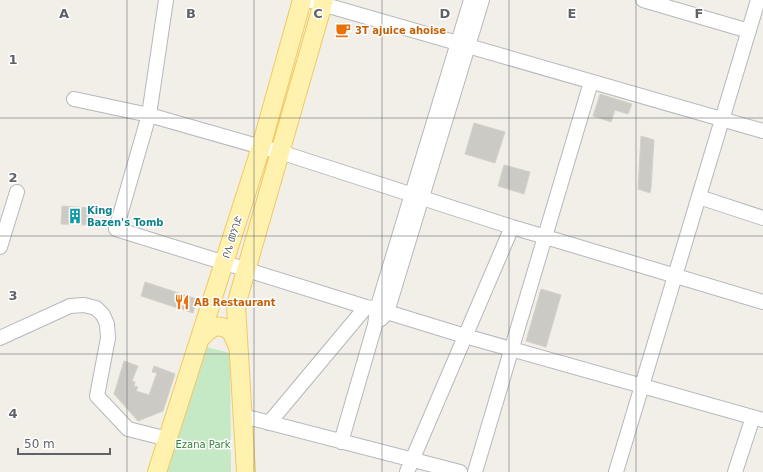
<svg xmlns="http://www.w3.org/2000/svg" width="763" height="472" font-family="'DejaVu Sans','Noto Sans Ethiopic',sans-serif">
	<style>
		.green { fill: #c5e8c5 }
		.building { fill: #cccac5; stroke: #d6d1c6 }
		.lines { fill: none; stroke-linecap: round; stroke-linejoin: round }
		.minor-casing { stroke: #b5b8bc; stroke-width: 16 }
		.major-casing { stroke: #f2c960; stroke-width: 20 }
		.minor { stroke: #fff; stroke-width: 14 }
		.major { stroke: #fff2af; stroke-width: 18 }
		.grid { fill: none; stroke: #5f6368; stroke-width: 1; stroke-opacity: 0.55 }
		.labels { text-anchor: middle; stroke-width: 3; stroke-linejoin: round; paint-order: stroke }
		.food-label { font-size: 10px; font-weight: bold; fill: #c56008; stroke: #fff; text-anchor: start }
		.culture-label { font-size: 10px; font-weight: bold; fill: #0d838f; stroke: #fff; text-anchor: start }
		.street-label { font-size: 10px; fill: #5f6368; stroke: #fff }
		.park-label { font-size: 10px; fill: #348238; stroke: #fff }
		.grid-label { font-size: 13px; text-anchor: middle; font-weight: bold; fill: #5f6368; stroke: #fff; stroke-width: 3; stroke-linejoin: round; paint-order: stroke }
	</style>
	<rect width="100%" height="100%" fill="#f1efe8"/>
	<!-- green -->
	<path class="green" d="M202,346l28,7 1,119h-65z"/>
	<!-- building -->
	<path class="building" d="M600,94l32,10 -4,10 -13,-4 -4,12 -18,-6z
		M474,123l31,9 -10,31 -30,-9z
		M641,136l13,4 -3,48 -1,5 -12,-4z
		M504,165l26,7 -6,22 -26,-8z
		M62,206l28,2 -1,17 -28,-1z
		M145,282l52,17 -4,14 -52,-17z
		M541,289l20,6 -15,52 -20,-6z
		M124,361l14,5 -6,15 3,1 -1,4 4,1 -2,4 13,4 8,-22 -5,-1 2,-6 21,8 -12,37 -25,10 -24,-27z"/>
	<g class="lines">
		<!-- minor casing -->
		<g class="minor-casing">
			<path id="minor" d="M166,0l-17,115 -33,114 250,78 11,2 88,27 298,84
				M308,0l455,131
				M643,0l106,31
				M74,99l75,16 112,32 19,5 232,75 251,75
				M699,197l64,21
				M0,247l17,-55
				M381,319l6,-7 95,-312
				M0,338l70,-32 14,-1 12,3 7,7 4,9 1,14 -11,58 31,33 40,10
				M243,416l217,56
				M269,423l97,-116
				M341,442l34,-117 2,-16 94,-309
				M407,472l105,-245
				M475,472l116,-390
				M616,472l142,-472
				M735,472l18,-55"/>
		</g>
		<!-- major casing -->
		<g class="major-casing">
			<path id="major" d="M199,340c10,-11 16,-19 32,-9l7,16
				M157,472l104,-325 41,-147
				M246,472l-10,-167 88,-305"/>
		</g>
		<!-- minor -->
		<use href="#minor" class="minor"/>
		<!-- major -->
		<use href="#major" class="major"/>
	</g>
	<!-- grid -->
	<path class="grid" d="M127,0v472M254,0v472M382,0v472M509,0v472M636,0v472M0,118h763M0,236h763M0,354h763"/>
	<!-- icons -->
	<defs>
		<g id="cafe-bare" transform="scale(1.2)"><path d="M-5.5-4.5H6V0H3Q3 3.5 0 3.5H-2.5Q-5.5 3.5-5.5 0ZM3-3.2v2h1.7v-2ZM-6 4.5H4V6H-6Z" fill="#e8710a" stroke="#fff" stroke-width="2.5" paint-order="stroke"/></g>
		<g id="building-bare" transform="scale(1.2)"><path d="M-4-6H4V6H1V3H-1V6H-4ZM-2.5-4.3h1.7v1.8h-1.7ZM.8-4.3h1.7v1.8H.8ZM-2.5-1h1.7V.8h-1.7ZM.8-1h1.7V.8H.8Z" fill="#0f9aa8" stroke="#fff" stroke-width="2.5" paint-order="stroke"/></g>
		<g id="restaurant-bare" transform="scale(1.2)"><path d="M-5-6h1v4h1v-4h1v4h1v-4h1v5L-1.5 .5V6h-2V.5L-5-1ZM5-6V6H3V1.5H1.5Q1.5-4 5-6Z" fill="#e8710a" stroke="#fff" stroke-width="2.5" paint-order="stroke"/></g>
	</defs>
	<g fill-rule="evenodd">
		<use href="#cafe-bare" x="343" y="30"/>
		<use href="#building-bare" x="75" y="216"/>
		<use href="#restaurant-bare" x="182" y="302"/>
	</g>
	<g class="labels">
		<!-- food labels -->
		<g class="food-label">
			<text x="355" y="34">3T ajuice ahoise</text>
			<text x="194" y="306">AB Restaurant</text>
		</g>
		<!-- culture labels -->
		<g class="culture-label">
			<text x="87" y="214">King<tspan x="87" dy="12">Bazen's Tomb</tspan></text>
		</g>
		<!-- street labels -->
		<g class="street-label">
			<text transform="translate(232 237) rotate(-72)" y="4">ቦሌ መንገድ</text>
		</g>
		<!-- park labels -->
		<g class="park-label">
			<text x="203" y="448">Ezana Park</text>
		</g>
	</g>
	<g class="grid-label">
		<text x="64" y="18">A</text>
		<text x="191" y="18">B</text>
		<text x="318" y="18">C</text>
		<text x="445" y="18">D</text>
		<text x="572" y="18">E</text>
		<text x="699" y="18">F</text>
		<text x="13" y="64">1</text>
		<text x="13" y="182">2</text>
		<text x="13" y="300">3</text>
		<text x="13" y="418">4</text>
	</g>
	<!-- scale -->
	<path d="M18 448v6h92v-6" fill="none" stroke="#5f6368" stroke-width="2"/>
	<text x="24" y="448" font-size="12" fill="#5f6368" stroke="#ffffff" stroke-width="3" paint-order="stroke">50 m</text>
</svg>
